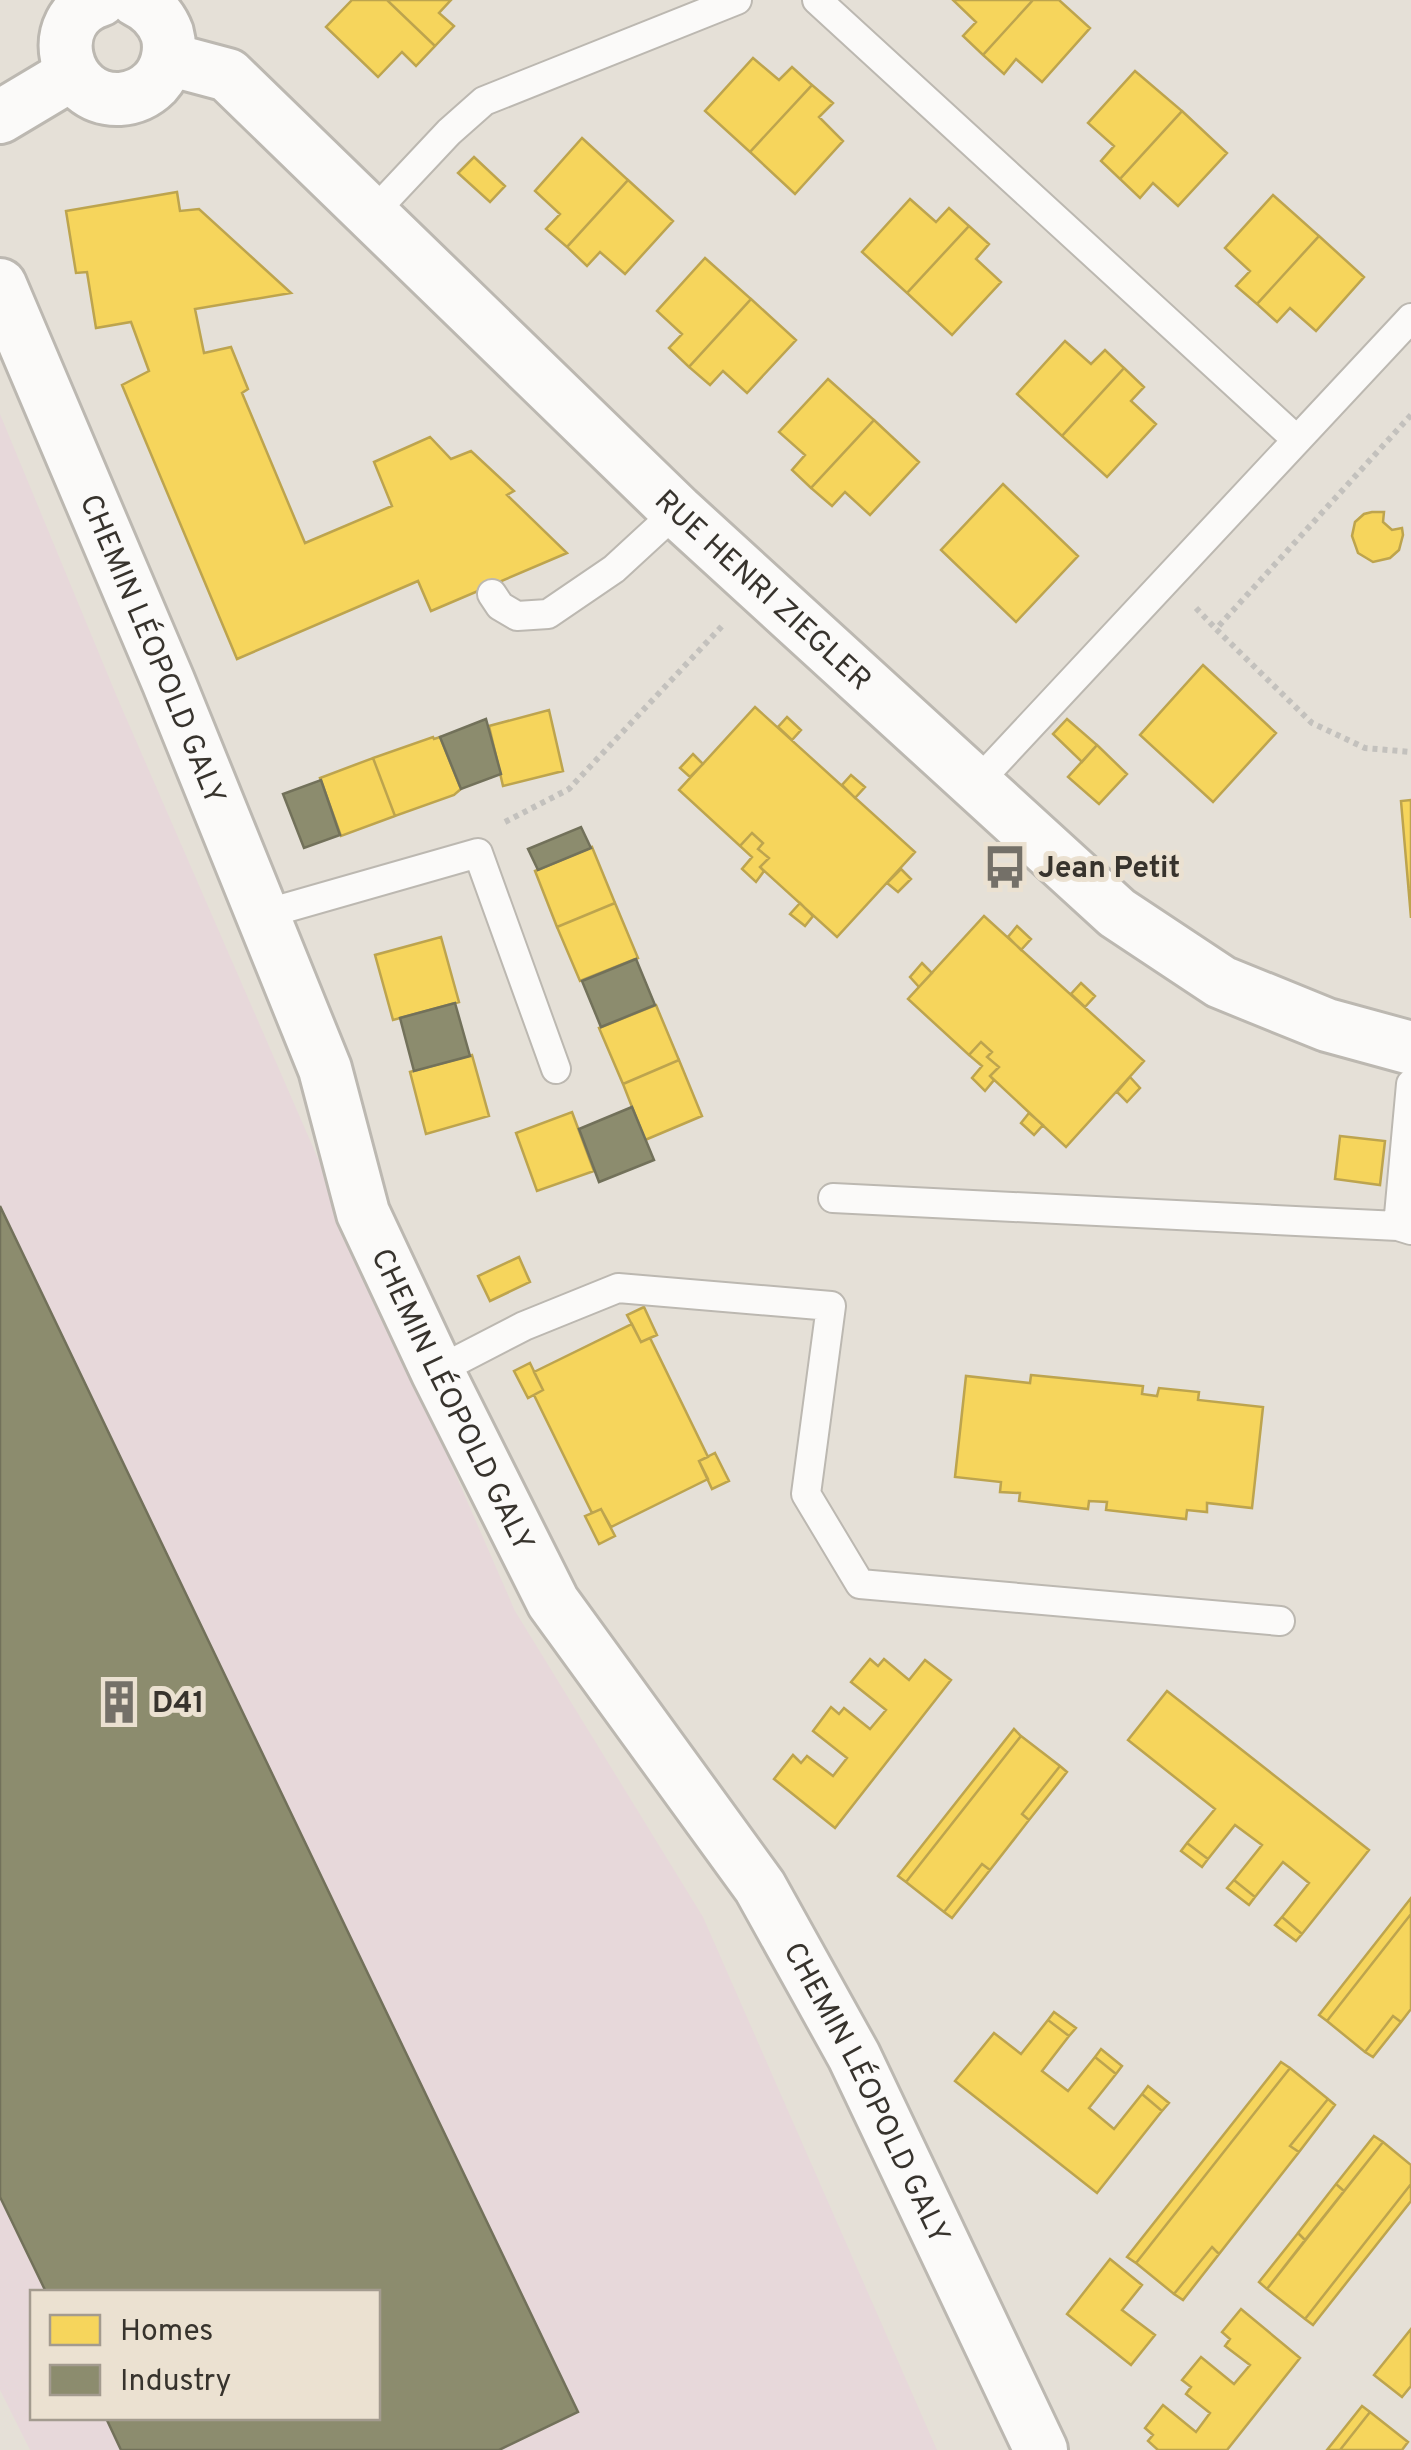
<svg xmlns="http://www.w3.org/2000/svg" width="1411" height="2450" font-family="Overpass,sans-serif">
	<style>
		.industrial { fill: #e7d8da; fill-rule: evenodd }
		.homes { fill: #f6d55c; stroke: #bda44e; stroke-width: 2.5 }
		.industry { fill: #8c8c6e; stroke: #72715a; stroke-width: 2.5 }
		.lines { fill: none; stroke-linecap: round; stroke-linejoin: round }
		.lane-casing { stroke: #bcb8b1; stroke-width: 32 }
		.street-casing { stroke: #bcb8b1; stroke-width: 58 }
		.path { stroke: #c3c1bd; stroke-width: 6; stroke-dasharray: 5 5; stroke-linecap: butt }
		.lane { stroke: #fbfaf9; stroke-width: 28 }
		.street { stroke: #fbfaf9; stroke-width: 52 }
		.labels { text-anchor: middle; stroke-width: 10; stroke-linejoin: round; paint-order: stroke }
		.street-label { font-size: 30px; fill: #37332d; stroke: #ebe1d1 }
		.poi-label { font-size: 30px; font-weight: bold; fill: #37332d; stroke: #ebe1d1; text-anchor: start }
	</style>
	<rect width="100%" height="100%" fill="#e5e0d7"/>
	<!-- industrial -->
	<path class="industrial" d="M0,414l117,283 398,914 188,306 234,533h-907l-30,-60zM32,2292h346v126h-346z"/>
	<!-- homes -->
	<path class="homes" d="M352,0h35l48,46 -19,20 -14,-14 -24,25 -52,-50z
		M387,0h64l-12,13 15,13 -19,20z
		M953,0h80l-50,55 -20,-19 13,-14z
		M1033,0h26l31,28 -48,54 -26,-23 -12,15 -21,-19z
		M753,58l26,22 13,-13 20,18 -62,67 -45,-41z
		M1135,71l47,40 -62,68 -19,-18 13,-15 -26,-23z
		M812,85l21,18 -14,14 24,24 -48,53 -45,-42z
		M1182,111l45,42 -49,53 -25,-23 -13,15 -20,-19z
		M582,138l46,42 -61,67 -21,-18 14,-15 -25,-23z
		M474,157l31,29 -15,16 -32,-29z
		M628,180l45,41 -48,53 -25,-22 -13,14 -20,-19z
		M177,192l3,19 19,-2 92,84 -96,16 9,44 27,-6 17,42 -6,4 63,150 87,-37 -18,-44 56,-25 21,22 20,-8 43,40 -7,4 60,58 -136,58 -13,-30 -181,78 -115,-274 27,-14 -18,-49 -35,6 -9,-56 -11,1 -10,-62z
		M1273,195l46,41 -62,68 -21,-18 14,-15 -25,-23z
		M910,199l26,23 13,-14 20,18 -62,67 -45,-41z
		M969,226l20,18 -13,15 25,23 -49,53 -45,-42z
		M1319,236l45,41 -48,54 -26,-23 -13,14 -20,-18z
		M705,258l46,41 -62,68 -20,-19 13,-14 -25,-23z
		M751,299l45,41 -49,53 -24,-22 -13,14 -21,-18z
		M1065,341l26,23 14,-14 19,18 -62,68 -45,-42z
		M1124,368l20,19 -13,14 25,23 -49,53 -45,-41z
		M828,379l46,41 -63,68 -19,-18 13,-15 -26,-23z
		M874,420l45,42 -49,53 -25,-23 -13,14 -21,-18z
		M1003,484l75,72 -62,66 -75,-72z
		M1372,512h12l-1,10 9,8 10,-2 1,7 -4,15 -9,8 -17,4 -15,-9 -6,-17 3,-14 9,-8z
		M1203,665l73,68 -63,69 -73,-67z
		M755,707l160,145 -78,85 -77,-70 9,-9 -11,-9 5,-6 -11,-10 -12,13 -61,-56z
		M549,710l14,61 -60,15 -14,-60z
		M787,717l14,13 -9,10 -14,-13z
		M1067,719l30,26 -15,17 -29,-28z
		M433,737l1,2 6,-2 21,52 -7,6 -59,21 -22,-58z
		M1097,745l30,29 -28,30 -31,-27z
		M693,754l10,10 -13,13 -10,-9z
		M373,758l22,58 -54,20 -21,-58z
		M851,775l14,12 -10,11 -13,-13z
		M1411,800v118l-10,-117z
		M752,833l11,10 -5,6 11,9 -9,9 4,4 -8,11 -14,-13 10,-12 -12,-11z
		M592,847l23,56 -58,24 -22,-56z
		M901,869l10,10 -13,13 -11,-9z
		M615,903l23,55 -58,23 -23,-54z
		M800,903l13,13 -8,10 -15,-12z
		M984,916l160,145 -78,86 -76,-71 9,-9 -12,-10 5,-5 -11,-10 -12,13 -61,-56z
		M1017,926l14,13 -10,11 -13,-13z
		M441,937l18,65 -66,18 -18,-65z
		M922,963l10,10 -13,14 -9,-10z
		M1081,983l14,13 -10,11 -14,-13z
		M656,1005l23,55 -56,24 -24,-56z
		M981,1042l11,10 -5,5 12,10 -9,9 4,4 -9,11 -13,-13 10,-12 -13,-11z
		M472,1055l17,61 -63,18 -16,-62z
		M679,1060l23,56 -57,24 -22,-56z
		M1130,1077l10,11 -13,14 -10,-10z
		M572,1112l22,59 -57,20 -21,-58z
		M1029,1113l14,12 -9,10 -13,-12z
		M1340,1136l45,5 -5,44 -45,-6z
		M519,1257l11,25 -40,19 -12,-25z
		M644,1307l13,28 -16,7 -14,-27z
		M632,1324l9,18 9,-4 58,119 -9,4 9,18 -97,48 -10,-18 -9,4 -58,-118 9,-5 -9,-18z
		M530,1363l13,27 -15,8 -14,-27z
		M1031,1375l112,11 -1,8 15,2 2,-8 40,4 -1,8 65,7 -11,101 -45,-5v9l-20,-2 -1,9 -80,-9 1,-8 -18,-1 -1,8 -69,-8 1,-8 -20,-1 1,-10 -46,-5 11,-101 64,7z
		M715,1453l14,28 -17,8 -13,-28z
		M601,1509l14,27 -16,8 -14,-28z
		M870,1659l8,7 6,-7 25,21 16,-20 26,20 -116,148 -61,-49 19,-24 8,8 6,-7 26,20 14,-18 -34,-27 18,-24 8,7 5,-6 26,21 16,-19 -35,-28z
		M1167,1691l202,159 -67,84 -20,-17 27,-34 -26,-21 -28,35 -21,-17 28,-35 -27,-20 -27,34 -21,-16 28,-34 -87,-69z
		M1014,1729l7,7 -115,146 -8,-6z
		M1021,1736l39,30 -38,48 7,6 -39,50 -8,-6 -38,48 -38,-30z
		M1060,1766l7,6 -38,48 -7,-6z
		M1187,1843l21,16 -6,8 -21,-16z
		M982,1864l8,6 -38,48 -8,-6z
		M1234,1880l21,17 -6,8 -22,-17z
		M1411,1898v16l-84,107 -8,-6z
		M1411,1914v95l-10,13 -8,-6 -28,36 -38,-31z
		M1282,1917l20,17 -6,7 -21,-16z
		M1054,2012l22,16 -7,8 -21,-16z
		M1393,2016l8,6 -28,35 -8,-5z
		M1048,2020l21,16 -27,35 26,20 27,-34 21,17 -27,34 25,21 28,-35 20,17 -65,82 -142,-112 39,-48 27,21z
		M1101,2049l21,17 -6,8 -21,-17z
		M1281,2062l9,6 -154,195 -9,-6z
		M1290,2068l38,31 -38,47 9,6 -80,102 -7,-7 -38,47 -38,-31z
		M1148,2086l21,17 -7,8 -20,-17z
		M1328,2099l7,6 -36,47 -9,-6z
		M1374,2136l9,6 -39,49 -8,-7z
		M1383,2142l28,23v19l-106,135 -38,-30z
		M1336,2184l8,7 -39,49 -7,-7z
		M1411,2184v17l-98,124 -8,-6z
		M1298,2233l7,7 -38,49 -8,-7z
		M1212,2247l7,7 -36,46 -9,-6z
		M1110,2259l32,26 -20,25 33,25 -24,30 -64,-51z
		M1241,2309l59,49 -73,92h-69l-10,-9 5,-6 -8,-7 18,-23 33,27 14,-19 -24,-19 5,-7 -9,-7 19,-23 33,27 16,-19 -25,-19 5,-7 -8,-7z
		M1411,2329v57l-9,11 -28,-22z
		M1362,2406l8,6 -30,38h-13z
		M1370,2412l38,30 -6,8h-62z"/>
	<!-- industry -->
	<path class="industry" d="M486,719l15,55 -40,15 -21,-52z
		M321,780l19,55 -36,13 -21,-54z
		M581,827l10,21 -53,22 -10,-21z
		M636,959l19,46 -54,22 -19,-46z
		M455,1003l15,53 -56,15 -14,-53z
		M632,1107l22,53 -55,22 -20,-53z
		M0,1206l578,1206 -79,38h-378l-15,-32h272v-126h-332l-46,-95z"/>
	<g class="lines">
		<!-- lane casing -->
		<g class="lane-casing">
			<path id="lane" d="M817,0l480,440
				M372,214l77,-82 35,-31 253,-101
				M492,594l8,12 17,10 31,-2 66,-45 63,-58
				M975,785l436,-467
				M261,915l217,-62 78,216
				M1411,1084l-13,142 13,4
				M833,1198l565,28
				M437,1371l87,-45 94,-38 213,18 -25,188 54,90 420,37"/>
		</g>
		<!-- street casing -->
		<g class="street-casing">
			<g id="street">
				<path d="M100,0c-57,18 -38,102 20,99 14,-1 25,-6 35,-16 12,-13 17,-32 12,-50 -6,-16 -16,-26 -31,-33"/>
				<path id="s1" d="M168,59l60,16 449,436 440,402 104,69 106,43 84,23"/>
				<path d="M0,117l72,-43"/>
				<path id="s2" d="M0,285l168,396 157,388 38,144 74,158 116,231 207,285 94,169 187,394"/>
			</g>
		</g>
		<!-- path -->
		<path class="path" d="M1411,415l-195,214 96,94 53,25 46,4
			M1196,608l20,21
			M505,822l64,-33 154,-164"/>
		<!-- lane -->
		<use href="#lane" class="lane"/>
		<!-- street -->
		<use href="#street" class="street"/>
	</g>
	<!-- icons -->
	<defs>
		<g id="bus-bare" transform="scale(3.45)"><path d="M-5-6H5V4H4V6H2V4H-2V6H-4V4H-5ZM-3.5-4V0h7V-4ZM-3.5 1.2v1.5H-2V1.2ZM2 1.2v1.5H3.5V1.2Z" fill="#747068" stroke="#ebe1d1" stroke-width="2.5" paint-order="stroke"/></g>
		<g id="building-bare" transform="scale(3.45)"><path d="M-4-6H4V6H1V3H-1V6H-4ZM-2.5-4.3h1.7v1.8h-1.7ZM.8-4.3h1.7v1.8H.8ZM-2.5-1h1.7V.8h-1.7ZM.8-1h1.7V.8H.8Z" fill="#747068" stroke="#ebe1d1" stroke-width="2.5" paint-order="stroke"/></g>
	</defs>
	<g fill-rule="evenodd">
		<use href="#bus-bare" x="1005" y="867"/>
		<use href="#building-bare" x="119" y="1702"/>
	</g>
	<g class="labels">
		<!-- street labels -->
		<g class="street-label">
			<text dy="10" stroke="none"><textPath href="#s1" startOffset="805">RUE HENRI ZIEGLER</textPath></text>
			<text dy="10" stroke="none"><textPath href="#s2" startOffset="395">CHEMIN LÉOPOLD GALY</textPath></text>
			<text dy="10" stroke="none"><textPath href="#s2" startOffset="1205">CHEMIN LÉOPOLD GALY</textPath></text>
			<text dy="10" stroke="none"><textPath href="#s2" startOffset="2015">CHEMIN LÉOPOLD GALY</textPath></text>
		</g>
		<!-- poi labels -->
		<g class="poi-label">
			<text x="1038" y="877">Jean Petit</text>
			<text x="152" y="1712">D41</text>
		</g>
	</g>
	<!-- legend -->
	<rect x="30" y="2290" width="350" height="130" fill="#ebe1d1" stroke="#a39b8f" stroke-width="2.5"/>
	<rect x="50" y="2315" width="50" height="30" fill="#f6d55c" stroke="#a39b8f" stroke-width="2.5"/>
	<text x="120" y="2340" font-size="30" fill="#37332d">Homes</text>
	<rect x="50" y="2365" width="50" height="30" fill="#8c8c6e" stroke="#a39b8f" stroke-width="2.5"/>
	<text x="120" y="2390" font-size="30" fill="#37332d">Industry</text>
</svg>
